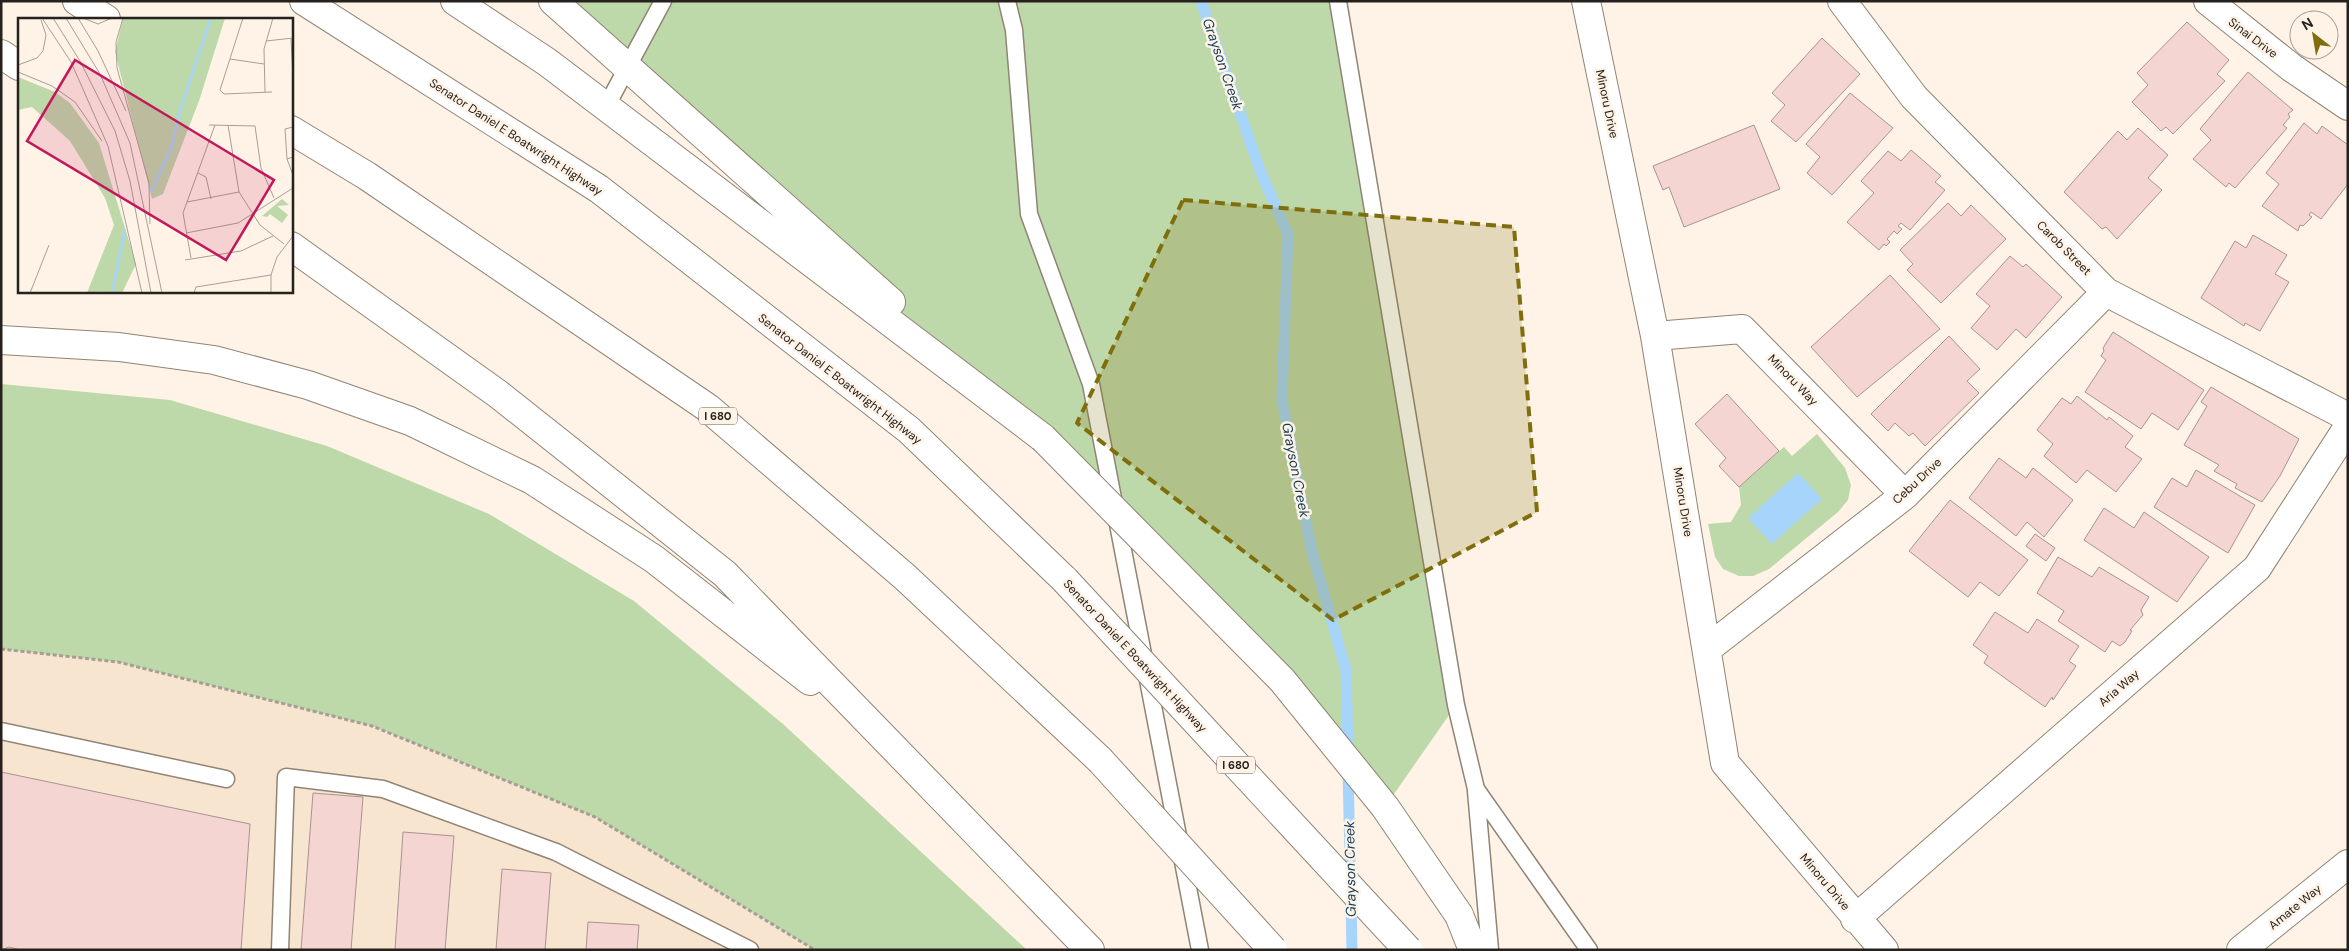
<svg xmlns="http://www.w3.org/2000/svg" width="2349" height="951" font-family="'DM Sans',sans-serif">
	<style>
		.built { fill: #f8e5cf }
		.green { fill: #bdd8a9 }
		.water { fill: #a6d4fa }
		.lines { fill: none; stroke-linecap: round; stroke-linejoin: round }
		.stream { stroke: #a6d4fa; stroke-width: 11 }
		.building { fill: #f5d5d1; stroke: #a89391 }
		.lane-casing { stroke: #908475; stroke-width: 19 }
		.street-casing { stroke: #908475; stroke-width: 30 }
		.highway-casing { stroke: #908475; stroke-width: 30 }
		.path { stroke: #a69e94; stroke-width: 3; stroke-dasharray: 4 2.5; stroke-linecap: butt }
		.lane { stroke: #fff; stroke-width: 16 }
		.street { stroke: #fff; stroke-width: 28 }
		.highway { stroke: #fff; stroke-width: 28 }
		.highway-bridge-casing { stroke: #908475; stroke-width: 30; stroke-linecap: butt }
		.highway-bridge { stroke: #fff; stroke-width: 28 }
		.marked { fill: #7f6e0b; fill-opacity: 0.2; stroke: #7f6e0b; stroke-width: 4; stroke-dasharray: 10 6; stroke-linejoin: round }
		.labels { text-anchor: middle; stroke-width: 5; stroke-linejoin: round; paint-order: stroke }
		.shield { fill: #fef3e6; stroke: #676059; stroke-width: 1 }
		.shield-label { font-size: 11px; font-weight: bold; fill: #26211c }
		.street-label { font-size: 12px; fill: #26211c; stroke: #fef3e6 }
		.water-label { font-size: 14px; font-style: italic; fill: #113d5d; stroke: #fef3e6 }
		.inset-river { fill: none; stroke: #a6d4fa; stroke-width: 2.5 }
		.inset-road { fill: none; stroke: #a89f95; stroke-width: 1 }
		.view { fill: #c2185b; fill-opacity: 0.15; stroke: #c2185b; stroke-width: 2.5 }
		.inset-edge { fill: none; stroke: #26211c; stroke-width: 2.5 }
	</style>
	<rect width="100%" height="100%" fill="#fef3e6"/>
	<!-- built -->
	<path class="built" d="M1,649l117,13 254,64 223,91 220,133h-814z"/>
	<!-- green -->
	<path class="green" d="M553,1h785l118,704 -71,102 -342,-369z
		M1,384l169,16 157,46 162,68 145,87 149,123 244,226h-212l-220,-133 -223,-91 -254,-64 -117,-13z
		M1817,434l28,34 6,17 -3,15 -10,12 -69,57 -16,7h-14l-16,-7 -8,-12 -7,-33 23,-2 10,-17 -2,-18 45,-40 8,9z"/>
	<!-- water -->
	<path class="water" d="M1798,473l24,26 -50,45 -24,-26z"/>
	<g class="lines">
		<!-- stream -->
		<path class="stream" d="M1201,1l60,172 27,61 -6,166 30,152 34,118 2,83
			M1348,769l4,181"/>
	</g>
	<!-- building -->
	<path class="building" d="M2187,22l42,38 -12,14 8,7 -52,53 -7,-7 -5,4 -29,-29 16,-17 -11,-12z
		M1822,38l38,36 -64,68 -25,-21 14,-16 -13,-12z
		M2248,72l45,38 -5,4 2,3 -7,8 4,3 -52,60 -6,-5 -3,4 -33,-28 18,-19 -11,-11z
		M1850,93l43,35 -61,67 -25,-22 13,-16 -14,-13z
		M2304,123l13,11 5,-8 26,19v39l-27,35 -10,-7 -2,3 3,2 -9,9 -3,-1 -2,6 -36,-25 17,-22 -13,-11z
		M1754,125l26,64 -96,38 -15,-40 -6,3 -10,-24z
		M2138,128l30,27 -20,23 14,12 -45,49 -11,-12 -4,2 -38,-37 54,-61 9,9z
		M1911,150l30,26 -6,6 10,8 -35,40 -9,-7 -3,3 4,3 -5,5 -3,-3 -7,8 3,3 -4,4 -2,-2 -5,6 -32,-28 27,-29 -13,-12 27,-30 13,10z
		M1948,203l13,13 10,-11 35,34 -65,64 -34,-33 6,-6 -13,-14z
		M2253,235l34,20 -12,19 14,8 -29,49 -15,-8 -1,3 -43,-28 34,-57 11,7z
		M2010,256l13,11 3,-3 36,33 -36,41 -10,-9 -19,21 -26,-22 19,-22 -14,-12z
		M1890,275l50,54 -83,68 -46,-50z
		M2113,332l91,58 -26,40 -26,-17 -11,16 -56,-37 21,-32 -5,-4 3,-5 -1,-3z
		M1949,336l31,33 -13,12 12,12 -54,53 -12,-13 -4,3 -14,-13 -7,8 -17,-17z
		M2211,387l88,52 -19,37 -18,26 -27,-14 2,-4 -23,-13 5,-6 -35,-20 23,-39 -6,-4z
		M1727,394l52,57 -40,36 -20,-21 7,-8 -31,-34z
		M2077,396l30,24 2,-3 24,19 -8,11 17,12 -26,33 -29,-22 -11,13 -32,-27 9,-12 -16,-14 25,-32 9,6z
		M1999,458l27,20 7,-10 40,32 -29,37 -17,-15 -11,14 -47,-38z
		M2196,470l59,35 -27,48 -74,-46 18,-29 15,9z
		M1950,500l78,60 -29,36 -19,-14 -12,15 -59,-46z
		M2104,508l30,20 10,-16 65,45 -32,45 -93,-62z
		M2035,534l20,14 -9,13 -20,-15z
		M2058,557l34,20 7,-10 50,30 -8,13 2,5 -13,15 2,1 -7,11 -5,4 -8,-5 -7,11 -47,-31 6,-10 -27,-18z
		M1995,612l33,21 9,-14 42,27 -10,15 7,5 -23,34 -1,-3 -7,10 -61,-44 4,-7 -15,-11z
		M1,772l249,52 -9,126h-221l-11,-3 -8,3z
		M313,793l50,4 -12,153h-50z
		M403,832l51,4 -9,114h-50z
		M502,869l49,4 -6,77h-49z
		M588,922l51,3 -2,25h-51z"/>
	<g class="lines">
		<!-- lane casing -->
		<g class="lane-casing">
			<path id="lane" d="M1007,1l7,29 15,184 62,170 109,566
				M1338,1l118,704 20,84 113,161
				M606,107l57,-106
				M1,731l225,48
				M1476,791l14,159
				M280,950l6,-173 97,12 173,63 194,98"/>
		</g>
		<!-- street casing -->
		<g class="street-casing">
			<path id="street" d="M1586,1l69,335 70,427 159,187
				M1842,1l72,96 192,195 242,125
				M2208,1l84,67 56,38
				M1655,336l87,-7 163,166
				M1707,649l198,-154 201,-203
				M1855,919l402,-351 91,-141
				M2241,950l107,-86"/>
		</g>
		<!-- highway casing -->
		<g class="highway-casing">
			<path id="highway" d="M77,1l29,18
				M304,1l295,188 310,241 156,150
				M455,1l92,61 496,376
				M553,1l338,301
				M1,54l18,12
				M291,130l76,46 341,232 197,169 195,183
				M291,246l207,148 227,180 365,376
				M1,340l118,7 95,13 94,25 102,36 122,59 122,79 156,122
				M1459,915l14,35"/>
		</g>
		<!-- path -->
		<path class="path" d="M1,649l117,13 254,64 223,91 220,133"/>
		<!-- lane -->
		<use href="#lane" class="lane"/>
		<!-- street -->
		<use href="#street" class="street"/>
		<!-- highway -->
		<use href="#highway" class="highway"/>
		<!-- highway-bridge casing -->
		<g class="highway-bridge-casing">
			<path id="highway-bridge" d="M1043,438l239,242 103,127 74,108
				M1065,580l343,370
				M1100,760l173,190"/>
		</g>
		<!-- highway-bridge -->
		<use href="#highway-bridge" class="highway-bridge"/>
	</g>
	<!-- marked area -->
	<path class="marked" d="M1183,200l331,27 23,285 -204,108 -256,-197z"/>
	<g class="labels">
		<!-- shield labels -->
		<g class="shield">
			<rect x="699" y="407.5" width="38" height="17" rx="4"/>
			<rect x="1217" y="756.5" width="38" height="17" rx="4"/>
		</g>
		<g class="shield-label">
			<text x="718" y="420">I 680</text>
			<text x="1236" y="769">I 680</text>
		</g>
		<!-- street labels -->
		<g class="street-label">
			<text transform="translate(2253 38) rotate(37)" y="4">Sinai Drive</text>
			<text transform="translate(1607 104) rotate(78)" y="4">Minoru Drive</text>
			<text transform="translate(516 137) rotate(33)" y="4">Senator Daniel E Boatwright Highway</text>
			<text transform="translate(2064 248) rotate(45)" y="4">Carob Street</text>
			<text transform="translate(840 379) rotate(38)" y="4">Senator Daniel E Boatwright Highway</text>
			<text transform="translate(1793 380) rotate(46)" y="4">Minoru Way</text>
			<text transform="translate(1917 481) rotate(-43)" y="4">Cebu Drive</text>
			<text transform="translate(1683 502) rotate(81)" y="4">Minoru Drive</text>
			<text transform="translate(1135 656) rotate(47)" y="4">Senator Daniel E Boatwright Highway</text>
			<text transform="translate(2119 688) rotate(-41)" y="4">Aria Way</text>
			<text transform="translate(1825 882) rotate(50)" y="4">Minoru Drive</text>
			<text transform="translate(2295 907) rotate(-39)" y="4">Amate Way</text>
		</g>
		<!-- water labels -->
		<g class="water-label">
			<text transform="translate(1223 64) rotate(71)" y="5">Grayson Creek</text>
			<text transform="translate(1296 470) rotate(79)" y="5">Grayson Creek</text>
			<text transform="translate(1350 869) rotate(-91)" y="5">Grayson Creek</text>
		</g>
	</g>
	<!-- overview -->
	<g transform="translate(18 18)">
		<rect width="275" height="275" fill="#fef3e6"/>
		<path d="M105,0h102l-26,83 -36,93 -11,5 -37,-147zM0,59l37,15 15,11 29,40 37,121 -14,29h-35l27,-68 -9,-27 -35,-57 -38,-34 -14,3zM264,181l7,6 -12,1 11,9 -6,8 -12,-9 -3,3 -5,-1z" fill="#bdd8a9"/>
		<path class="inset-river" d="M133,174l21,-46 6,-29 33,-99M94,275l13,-63"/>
		<path class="inset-road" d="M24,0l29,44 37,84 34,147M35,0l27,43 35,70 15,50 21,112M48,0l34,56 30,69 32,150M60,0l20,33 28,60M65,0l15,6 14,-6M105,0l-7,24 1,26 32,115 1,41M225,0l-23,72 4,4 48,-2M273,21l2,38M248,23l27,-3M212,41l34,5M0,47l19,-7 6,-7 3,-16 -5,-15M0,54l34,14 23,16 27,39M247,74l-1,-43 9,-31M191,107l46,1 6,42 13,30M210,107l11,67 21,33 24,19M275,109l-8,2 2,30 6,-2M269,141l6,16M180,155l8,4 5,22M169,184l52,-10M168,215l52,-10 55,-35M173,240l-8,-45 32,-88M167,242l56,-9 32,-15M12,275l19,-48M176,275l2,-6 75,-12M253,275v-18l6,-18 16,-21"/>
		<path class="view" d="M57,42l199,120 -48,80 -199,-119z"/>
		<rect width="275" height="275" class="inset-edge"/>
	</g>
	<!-- border -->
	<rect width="2349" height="951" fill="none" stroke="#26211c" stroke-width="5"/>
	<!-- north arrow -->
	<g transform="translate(2314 35) rotate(329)"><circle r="24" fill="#fef3e6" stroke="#a89f95"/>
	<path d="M0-4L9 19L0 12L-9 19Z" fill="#7f6e0b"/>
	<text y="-8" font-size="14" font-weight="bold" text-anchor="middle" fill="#26211c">N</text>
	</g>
</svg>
